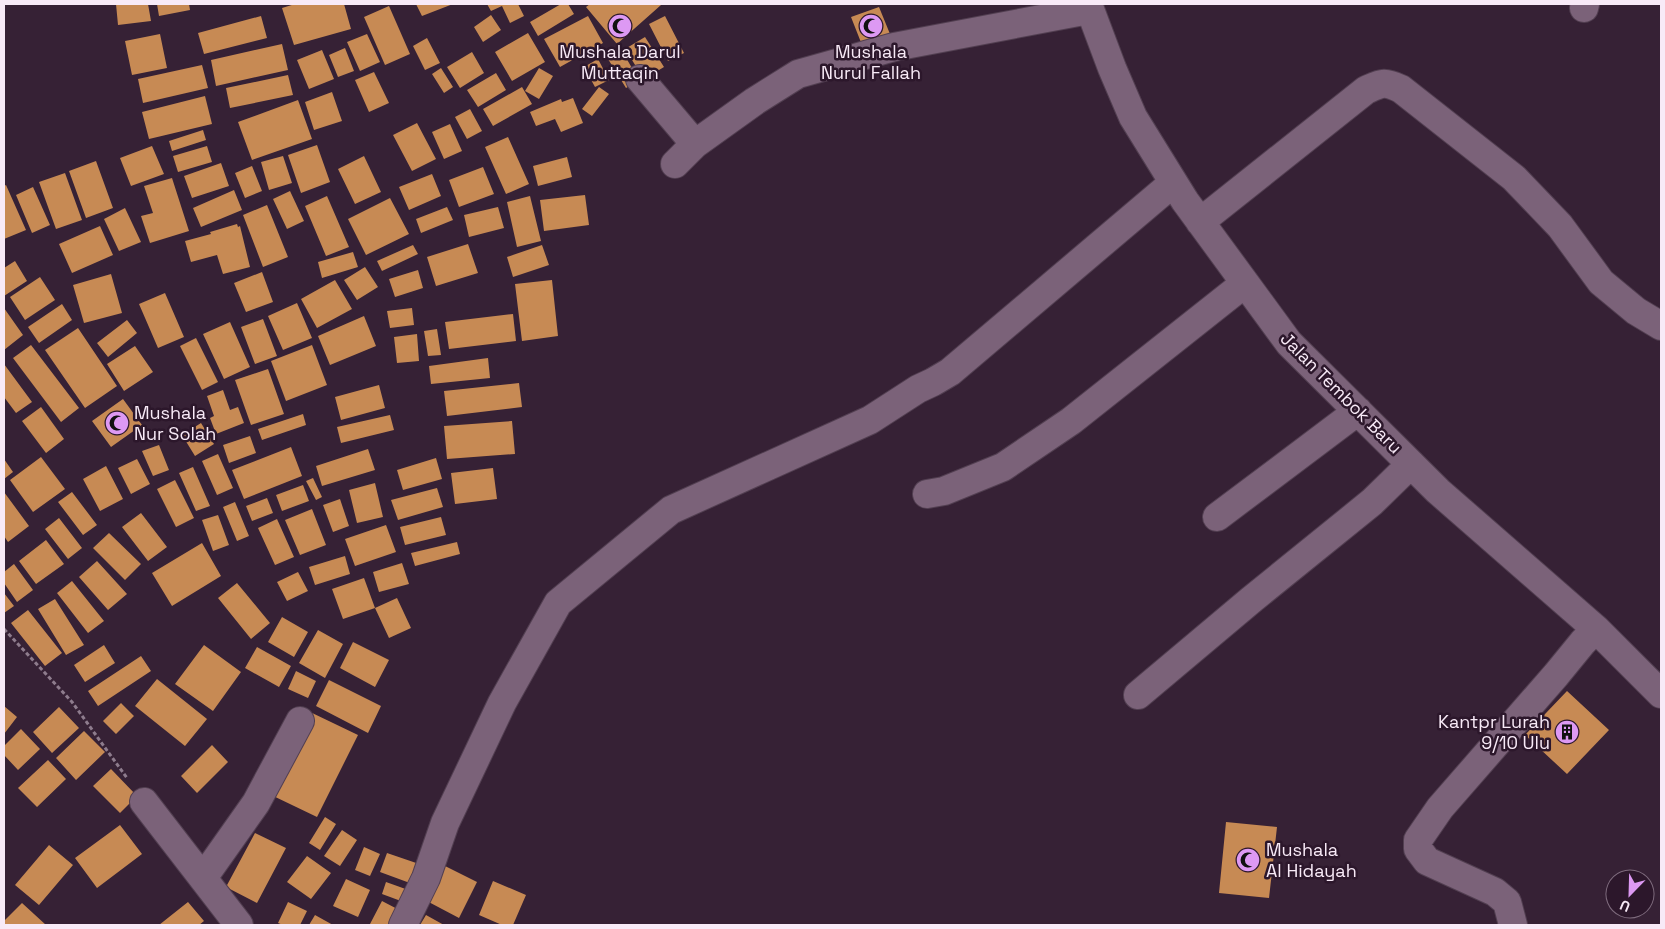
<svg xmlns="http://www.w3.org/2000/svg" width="1665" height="929" font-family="'Space Grotesk',sans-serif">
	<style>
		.building { fill: #c78a54 }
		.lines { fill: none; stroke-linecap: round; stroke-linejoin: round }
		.minor-casing { stroke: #523f51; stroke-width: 30 }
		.path { stroke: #8e7c8d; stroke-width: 3; stroke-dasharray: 4 2.5; stroke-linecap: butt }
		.minor { stroke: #7b6279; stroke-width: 28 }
		.labels { text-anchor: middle; stroke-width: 5; stroke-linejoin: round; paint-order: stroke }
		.poi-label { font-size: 18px; fill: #f8eaf7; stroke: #2c172b }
		.street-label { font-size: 18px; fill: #f8eaf7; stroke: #2c172b }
	</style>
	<rect width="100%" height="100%" fill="#362135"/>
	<!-- building -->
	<path class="building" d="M116,4h32l3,17 -33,4z
		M157,4h32l1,6 -31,6z
		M295,4h49l7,25 -57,16 -12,-37z
		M416,4h37l-31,12z
		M487,4h31l6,12 -14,7 -8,-17 -11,5z
		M561,4h7l6,10 -36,22 -8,-14z
		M590,4h70l1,1 -44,39 -31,-37z
		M389,6l21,48 -25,11 -21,-48z
		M879,7l11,27 -28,11 -11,-28z
		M491,15l10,15 -18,12 -9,-15z
		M261,16l6,22 -63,16 -6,-21z
		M588,16l15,27 -43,24 -16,-28z
		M665,16l19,37 -16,8 -19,-37z
		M528,33l17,29 -33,19 -17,-29z
		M160,34l7,34 -35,7 -7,-34z
		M367,34l13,28 -20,9 -13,-29z
		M645,37l19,30 -20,12 -19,-30z
		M427,38l13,25 -15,7 -12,-24z
		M282,44l6,26 -72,16 -5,-26z
		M345,48l9,23 -16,6 -9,-22z
		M322,50l12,29 -25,10 -12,-29z
		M622,51l17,29 -13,8 -18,-29z
		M472,52l12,21 -24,15 -13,-21z
		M598,59l11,21 -14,7 -11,-20z
		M202,65l6,23 -65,15 -5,-24z
		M441,68l12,19 -9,6 -12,-19z
		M539,68l14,8 -14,23 -14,-8z
		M374,72l15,31 -20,9 -14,-32z
		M496,73l10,17 -28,17 -11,-17z
		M288,75l5,20 -63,13 -4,-20z
		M522,87l10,17 -39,22 -10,-17z
		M599,87l10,7 -17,22 -10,-7z
		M332,92l10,29 -28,9 -9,-28z
		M205,96l7,28 -63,15 -7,-27z
		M573,98l10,25 -22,9 -6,-13 -19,7 -6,-14 31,-13 1,3z
		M298,100l14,39 -60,21 -14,-38z
		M470,109l12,22 -15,8 -12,-22z
		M417,123l19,36 -24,12 -19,-36z
		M450,124l12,27 -18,8 -12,-27z
		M203,130l3,10 -34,11 -3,-10z
		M508,137l21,47 -23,10 -21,-47z
		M317,145l13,37 -29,11 -13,-38z
		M152,146l12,28 -33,12 -11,-28z
		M207,146l5,16 -34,10 -5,-16z
		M283,156l9,27 -23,7 -8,-28z
		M364,156l17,36 -26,12 -17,-35z
		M567,157l5,20 -34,9 -5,-20z
		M96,161l17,47 -27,10 -17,-47z
		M221,163l8,23 -37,12 -8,-22z
		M252,166l10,25 -17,7 -10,-25z
		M483,167l11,27 -35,13 -10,-27z
		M65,173l17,47 -26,9 -17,-47z
		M432,174l9,22 -32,14 -10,-23z
		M172,178l17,53 -39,12 -9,-27 12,-3 -9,-27z
		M6,185l20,45 -22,9v-53z
		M33,187l17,38 -18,8 -16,-38z
		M234,190l8,20 -41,17 -8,-19z
		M290,191l14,30 -17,8 -14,-30z
		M585,195l4,30 -45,6 -4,-31z
		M327,196l22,51 -23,9 -21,-50z
		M530,196l11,45 -24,6 -10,-45z
		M390,198l19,36 -43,21 -18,-36z
		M267,205l21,52 -25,10 -20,-52z
		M447,207l6,13 -32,13 -5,-14z
		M498,207l6,21 -35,9 -5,-22z
		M125,208l16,34 -22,9 -15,-32z
		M237,224l1,3 2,-1 10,41 -27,7 -6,-19 -26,7 -6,-21 26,-7 -1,-2z
		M100,226l13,29 -41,18 -13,-29z
		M468,244l10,29 -42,13 -9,-29z
		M413,245l5,9 -36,17 -5,-10z
		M542,245l7,20 -36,12 -6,-20z
		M353,252l5,15 -36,11 -4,-16z
		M15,261l12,20 -23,15v-28z
		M365,267l13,20 -21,13 -13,-20z
		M418,270l5,18 -28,9 -6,-18z
		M262,272l11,30 -27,10 -12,-29z
		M111,274l11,39 -38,10 -11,-38z
		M40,277l15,23 -30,20 -15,-23z
		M335,280l17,29 -35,19 -16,-29z
		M552,280l6,56 -36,5 -7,-57z
		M165,293l19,44 -26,11 -19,-44z
		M297,303l15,35 -29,12 -15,-34z
		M62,304l10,16 -33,23 -11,-16z
		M4,308l19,27 -19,15z
		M412,308l2,17 -24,3 -3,-17z
		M513,314l3,27 -67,8 -4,-27z
		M364,316l12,30 -46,19 -12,-29z
		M263,319l14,37 -22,8 -14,-37z
		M127,320l10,13 -29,24 -11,-14z
		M230,322l20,45 -26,12 -21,-45z
		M78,328l39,58 -32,22 -40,-58z
		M437,329l4,26 -13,1 -4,-25z
		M417,334l2,27 -22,2 -3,-26z
		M196,338l22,44 -16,8 -22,-44z
		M31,345l48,63 -18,14 -48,-64z
		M312,345l15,40 -41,16 -15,-40z
		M135,346l18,26 -29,19 -17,-27z
		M488,358l2,20 -59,6 -2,-18z
		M4,364l28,38 -16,11 -12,-16z
		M268,369l16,45 -33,11 -16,-45z
		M519,383l3,24 -75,9 -3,-25z
		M379,385l6,23 -44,12 -6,-23z
		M223,390l7,20 8,-3 6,16 -28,11 -6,-16 4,-2 -7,-20z
		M123,399l19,26 -31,22 -19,-26z
		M41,407l23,32 -18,14 -24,-32z
		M303,414l3,11 -44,15 -4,-11z
		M390,415l4,15 -53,13 -4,-16z
		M512,421l3,33 -68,5 -3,-33z
		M201,423l13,21 -19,12 -13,-21z
		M250,436l6,17 -27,10 -6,-18z
		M159,445l10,25 -16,6 -11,-25z
		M291,447l11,29 -58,23 -12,-29z
		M368,449l7,21 -53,16 -6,-20z
		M218,454l15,34 -16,7 -15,-34z
		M41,457l24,32 -32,23 -23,-32z
		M436,458l6,21 -39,11 -6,-20z
		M4,459l9,13 -9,7z
		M137,459l13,25 -19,10 -13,-26z
		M106,466l17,33 -23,12 -17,-32z
		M193,467l17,39 -14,5 -17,-38z
		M493,468l4,31 -42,5 -4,-31z
		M313,478l9,19 -6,3 -10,-19z
		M175,480l19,38 -18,9 -19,-38z
		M375,483l8,34 -26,6 -8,-33z
		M303,485l6,16 -27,10 -6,-16z
		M437,488l6,19 -45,13 -7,-20z
		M4,492l25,34 -21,16 -4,-6z
		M72,492l25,33 -14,10 -25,-33z
		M267,498l6,15 -21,8 -6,-15z
		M340,499l9,27 -16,6 -10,-27z
		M235,502l14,34 -12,5 -14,-34z
		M312,509l14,36 -26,10 -15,-35z
		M141,513l26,34 -19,14 -26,-34z
		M218,515l11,30 -16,6 -11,-31z
		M441,517l5,18 -41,10 -5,-18z
		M59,518l23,30 -14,11 -23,-30z
		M277,519l17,38 -19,8 -17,-37z
		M386,525l10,27 -41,14 -10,-27z
		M109,533l32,31 -16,16 -32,-32z
		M46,540l18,24 -28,20 -17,-23z
		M457,542l3,12 -45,12 -4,-13z
		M202,543l19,33 -49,30 -20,-33z
		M345,556l5,18 -35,11 -6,-18z
		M97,561l30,33 -19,16 -29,-33z
		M402,563l7,21 -30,8 -6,-20z
		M14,564l19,26 -16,12 -13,-19v-11z
		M298,572l10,19 -21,10 -10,-19z
		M364,578l11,30 -32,11 -11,-30z
		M72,581l32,40 -16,12 -31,-40z
		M237,583l33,40 -19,16 -33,-41z
		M4,593l10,13 -10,7z
		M397,598l14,30 -22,10 -14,-30z
		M55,599l29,46 -18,10 -28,-46z
		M28,610l34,43 -17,13 -34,-43z
		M282,617l26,15 -14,25 -26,-15z
		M318,630l25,14 -18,34 -26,-15z
		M353,642l36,18 -14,27 -35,-19z
		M104,645l11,18 -30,19 -11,-17z
		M204,645l37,27 -28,39 -38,-27z
		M257,647l34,19 -12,21 -34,-19z
		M141,656l10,15 -53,35 -10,-15z
		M296,671l20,10 -8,17 -20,-9z
		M157,679l50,40 -22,27 -50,-40z
		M329,680l52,26 -13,27 -52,-27z
		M1567,691l42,39 -42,44 -42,-39z
		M121,703l13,13 -18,18 -13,-13z
		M4,706l13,11 -13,17z
		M59,707l20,21 -27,25 -19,-21z
		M308,711l50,24 -41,82 -50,-24z
		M21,729l19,20 -22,21 -14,-15v-9z
		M84,731l21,21 -29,28 -20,-22z
		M212,745l16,17 -31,31 -16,-17z
		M48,760l18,19 -29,28 -19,-19z
		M111,769l26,27 -17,17 -27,-27z
		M325,817l11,7 -16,26 -11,-7z
		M1226,822l51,5 -8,71 -50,-5z
		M120,825l22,29 -45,34 -22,-30z
		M342,830l15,10 -17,26 -16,-10z
		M255,833l31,15 -29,55 -31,-16z
		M49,845l24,20 -34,40 -24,-20z
		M364,847l16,7 -10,22 -15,-6z
		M387,853l38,13 -7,20 -38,-14z
		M307,856l24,17 -20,26 -24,-17z
		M441,864l36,18 -18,36 -36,-19z
		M346,879l24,11 -12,27 -25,-11z
		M493,881l33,14 -13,30h-11l-23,-10z
		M386,882l28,10 -5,12 -27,-10z
		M382,901l23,12 -7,12 -28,-1z
		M188,902l16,19 -5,4h-40z
		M288,902l19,9 -7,14h-17l-5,-2z
		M22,903l24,22h-42v-4z
		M315,915l18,10h-24z
		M426,915l18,10h-24z"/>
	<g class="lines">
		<!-- minor casing -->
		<g class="minor-casing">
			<path id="minor" d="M1088,4l24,64 21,49 52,84 104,142 149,148 158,138 65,65
				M1584,8l1,-4
				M640,79l55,65
				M675,164l20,-20 60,-43 43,-27 96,-27 195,-37
				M1200,222l166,-132c16,-7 18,-9 35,-1l113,89 46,48 41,56 35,29 25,15
				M927,494l17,-3 59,-24 68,-46 173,-137
				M1217,517l141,-106
				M1138,695l113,-95 121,-98 39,-38
				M144,802l95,123
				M203,878l53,-75 44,-82
				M403,925l23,-47 19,-55 57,-120 56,-100 113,-93 199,-90 48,-31 15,-7 17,-10 223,-189
				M1513,925l-6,-23 -12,-10 -68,-31 -9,-12v-9l22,-32 116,-133 27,-33 13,-13"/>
		</g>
		<!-- path -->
		<path class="path" d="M4,629l68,73 55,76"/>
		<!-- minor -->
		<use href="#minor" class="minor"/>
	</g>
	<!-- icons -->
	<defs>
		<g id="mosque-disc" transform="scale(1.25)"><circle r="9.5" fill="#dd99f3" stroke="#2c172b"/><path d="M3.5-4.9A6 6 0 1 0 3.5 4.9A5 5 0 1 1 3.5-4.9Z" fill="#111"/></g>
		<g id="building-disc" transform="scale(1.25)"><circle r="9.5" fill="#dd99f3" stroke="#2c172b"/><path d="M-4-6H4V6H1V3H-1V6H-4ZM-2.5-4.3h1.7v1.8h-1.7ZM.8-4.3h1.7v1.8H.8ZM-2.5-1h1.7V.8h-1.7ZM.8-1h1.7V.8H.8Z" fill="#111"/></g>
	</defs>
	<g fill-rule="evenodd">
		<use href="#mosque-disc" x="620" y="26"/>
		<use href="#mosque-disc" x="871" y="26"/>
		<use href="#mosque-disc" x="117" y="423"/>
		<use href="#building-disc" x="1567" y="732"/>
		<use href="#mosque-disc" x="1248" y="860"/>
	</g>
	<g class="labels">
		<!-- poi labels -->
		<g class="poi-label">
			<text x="620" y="58">Mushala Darul<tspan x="620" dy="21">Muttaqin</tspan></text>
			<text x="871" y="58">Mushala<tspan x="871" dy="21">Nurul Fallah</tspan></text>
			<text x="134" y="419" text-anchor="start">Mushala<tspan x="134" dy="21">Nur Solah</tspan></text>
			<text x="1550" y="728" text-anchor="end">Kantpr Lurah<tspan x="1550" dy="21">9/10 Ulu</tspan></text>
			<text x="1266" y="856" text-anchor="start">Mushala<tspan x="1266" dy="21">Al Hidayah</tspan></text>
		</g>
		<!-- street labels -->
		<g class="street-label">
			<text transform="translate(1341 393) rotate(45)" y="6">Jalan Tembok Baru</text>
		</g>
	</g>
	<!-- border -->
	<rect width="1665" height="929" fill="none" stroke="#f8eaf7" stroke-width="10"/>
	<!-- north arrow -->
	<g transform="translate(1630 894) rotate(203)"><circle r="24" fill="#2c172b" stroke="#7e6b7d"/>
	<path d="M0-4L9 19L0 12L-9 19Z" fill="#dd99f3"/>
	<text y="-8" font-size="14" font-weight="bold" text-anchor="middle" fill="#f8eaf7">U</text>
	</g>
</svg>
